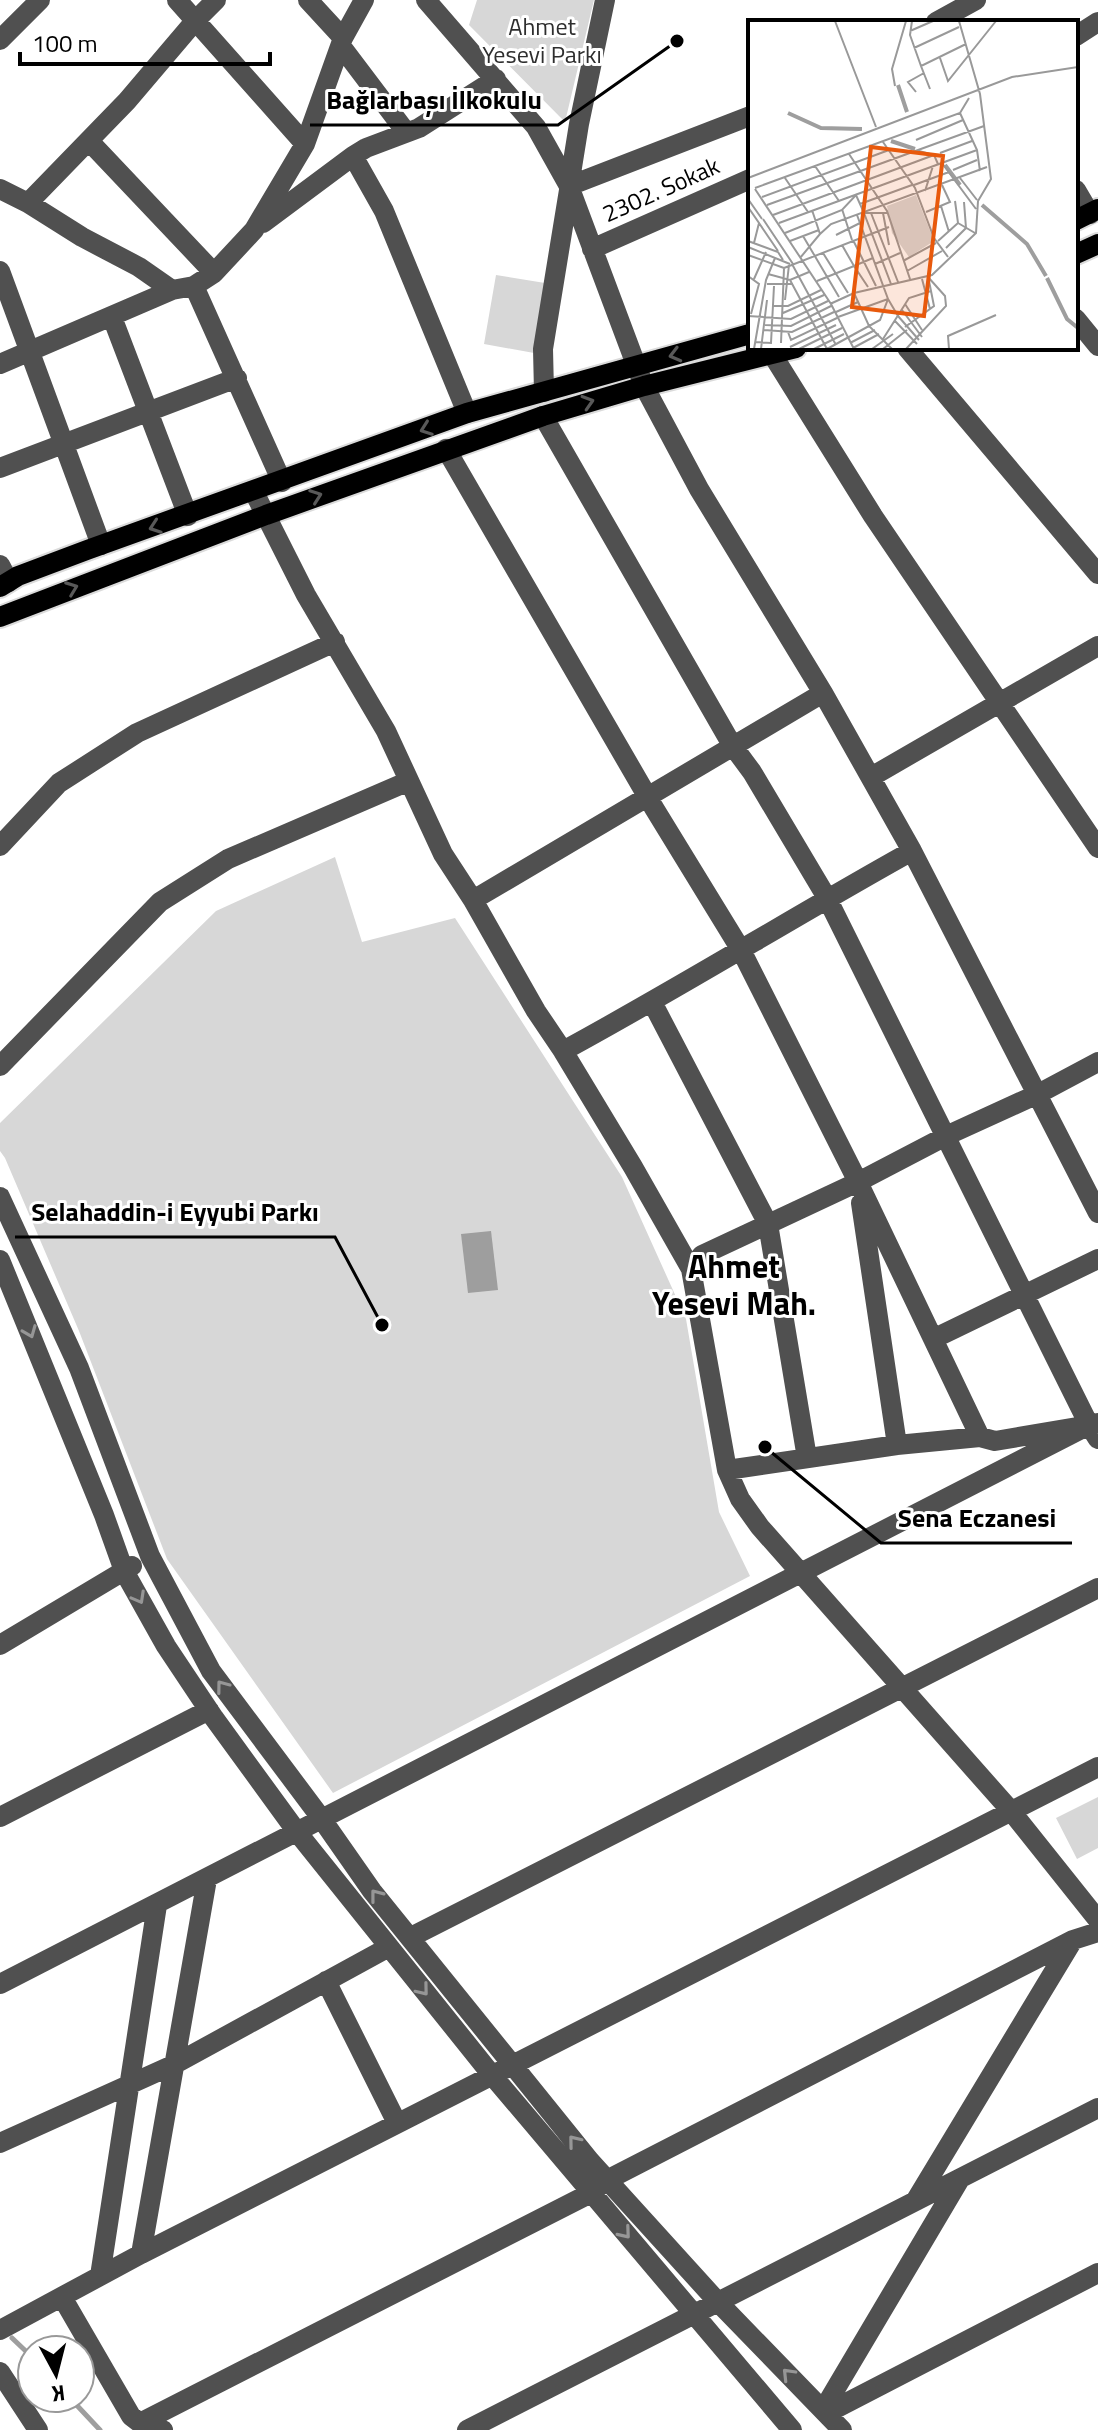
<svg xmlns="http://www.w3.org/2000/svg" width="1098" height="2430" font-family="'Titillium Web',sans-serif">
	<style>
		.green { fill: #d7d7d7 }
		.water { fill: #9e9e9e }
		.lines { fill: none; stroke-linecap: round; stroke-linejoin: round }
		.stream { stroke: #9e9e9e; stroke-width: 5 }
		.major-casing { stroke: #dbdbdb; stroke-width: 24 }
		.minor { stroke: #505050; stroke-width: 20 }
		.major { stroke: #000; stroke-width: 20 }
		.oneway { stroke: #595959 }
		.oneway2 { stroke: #969696 }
		.labels { text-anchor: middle; stroke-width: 6; stroke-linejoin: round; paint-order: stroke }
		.park-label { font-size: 24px; fill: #2e2e2e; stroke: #fff }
		.street-label { font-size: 24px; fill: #000; stroke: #fff }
		.district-label { font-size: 32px; font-weight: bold; fill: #000; stroke: #fff }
		.inset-river { fill: none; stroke: #9e9e9e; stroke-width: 4 }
		.inset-road { fill: none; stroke: #999; stroke-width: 2 }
		.view { fill: #e8590c; fill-opacity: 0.15; stroke: #e8590c; stroke-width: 4 }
		.inset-edge { fill: none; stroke: #000; stroke-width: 4 }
		.leader { fill: none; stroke: #000; stroke-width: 3 }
		.callout-dot { fill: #000; stroke: #fff; stroke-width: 3 }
		.callout-label { font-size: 26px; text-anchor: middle; font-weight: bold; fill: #000; stroke: #fff; stroke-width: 6; stroke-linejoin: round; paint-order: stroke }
	</style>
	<rect width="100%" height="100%" fill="#fff"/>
	<!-- green -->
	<path class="green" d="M477,0h117l-29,122 -96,-97z
		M496,275l49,8 -11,70 -50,-9z
		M335,857l27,85 93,-24 167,259 64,142 33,193 31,64 -417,217 -166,-234 -88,-228 -74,-173 -5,-7v-28l216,-212z
		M1098,1797v51l-21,11 -21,-41z"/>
	<!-- water -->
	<path class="water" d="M491,1231l7,59 -30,3 -7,-59z"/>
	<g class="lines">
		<!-- stream -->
		<path class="stream" d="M12,2338l20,19
			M70,2398l30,32"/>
		<!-- major casing -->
		<g class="major-casing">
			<path id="major" d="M1076,220l22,-11
				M1076,254l22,-10
				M0,587l18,-11 69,-26 380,-137 283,-79
				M0,617l266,-102 277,-99 101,-30 152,-38"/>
		</g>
		<!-- minor -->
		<path class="minor" d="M177,0l128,144
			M308,0l35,38
			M426,0l110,127 33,59 181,-70
			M605,0l-26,124 -10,62 75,200 55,103 124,204 89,158 186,362
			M936,22l40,-22
			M1076,36l22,-14
			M0,40l40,-40
			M341,46l65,86
			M89,141l125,132
			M353,156l31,55 83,202
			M0,189l28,14 54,34 57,30 33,23
			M1076,190l14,24
			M28,203l99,-102 68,-80 21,-21
			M263,223l90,-67 13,-8 53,-20 77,-49
			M592,249l158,-70
			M0,271l101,274
			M194,286l88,196
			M112,317l76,199
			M1076,319l22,27
			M907,348l191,226
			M772,354l101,162 225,332
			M0,364l172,-74 22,-4 20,-13 40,-43 51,-86 38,-106 21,-38
			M544,392l-1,-43 26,-159
			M543,416l189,329 20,27 75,126 262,527
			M446,449l208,359 87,142 117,232 122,255
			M0,468l237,-90
			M254,492l52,103 80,136 57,123 30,46 63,111 27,40 70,116 58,102 36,201 13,29 20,28 251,284 87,109
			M0,565l9,17
			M871,777l227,-131
			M0,846l59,-63 78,-50 198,-91
			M473,900l350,-207
			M652,1002l116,222 39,234
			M563,1051c118,-64 232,-135 349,-200
			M0,1066l160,-164 68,-43 181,-78
			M0,1197l79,171 71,188 61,115 110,147 51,73 218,270 127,140 125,129
			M861,1203l36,242
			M0,1260l104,255 20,56 42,75 48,72 83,114 194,242 301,356
			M691,1269l11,-14 156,-73 90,-47 90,-41 60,-32
			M933,1339l165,-80
			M727,1470l170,-25 83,-8 15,4 94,-16 9,14
			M0,1645l132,-79
			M0,1817l209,-107
			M411,1937l687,-349
			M326,1981l71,142
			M0,1984l1089,-559 9,-2
			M0,2143l175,-79 214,-117
			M916,2200l157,-260
			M141,2254l66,-375
			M100,2276l57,-371
			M62,2297l69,119 9,7 23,7
			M0,2330l141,-76 957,-487
			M0,2372l38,58
			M823,2410l137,-231
			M827,2413l271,-140
			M140,2423l451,-230 16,-13 466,-240 25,-8
			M467,2430l631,-322"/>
		<!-- major -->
		<use href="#major" class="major"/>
	</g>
	<!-- one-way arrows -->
	<defs><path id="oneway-chevron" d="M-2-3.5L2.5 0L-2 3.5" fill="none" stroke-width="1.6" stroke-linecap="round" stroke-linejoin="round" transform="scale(2)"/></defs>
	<g class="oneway">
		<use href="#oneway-chevron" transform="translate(675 355) rotate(165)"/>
		<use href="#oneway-chevron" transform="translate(588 402) rotate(-17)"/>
		<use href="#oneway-chevron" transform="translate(426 429) rotate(160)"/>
		<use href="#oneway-chevron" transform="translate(316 496) rotate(-20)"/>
		<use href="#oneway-chevron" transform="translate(155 527) rotate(161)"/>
		<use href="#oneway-chevron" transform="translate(72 588) rotate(-21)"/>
	</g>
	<g class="oneway2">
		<use href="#oneway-chevron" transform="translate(30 1332) rotate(68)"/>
		<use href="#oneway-chevron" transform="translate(139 1598) rotate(61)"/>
		<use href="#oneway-chevron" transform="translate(222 1686) rotate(-127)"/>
		<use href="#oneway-chevron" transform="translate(376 1895) rotate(-128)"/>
		<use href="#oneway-chevron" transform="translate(423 1990) rotate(51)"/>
		<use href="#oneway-chevron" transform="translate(574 2141) rotate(-129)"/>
		<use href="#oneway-chevron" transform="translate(625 2233) rotate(50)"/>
		<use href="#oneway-chevron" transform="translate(788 2374) rotate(-134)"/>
	</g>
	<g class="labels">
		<!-- park labels -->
		<g class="park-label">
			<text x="542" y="35">Ahmet<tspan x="542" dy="28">Yesevi Parkı</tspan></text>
		</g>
		<!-- street labels -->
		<g class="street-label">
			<text transform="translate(661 190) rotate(-24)" y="8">2302. Sokak</text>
		</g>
		<!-- district labels -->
		<g class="district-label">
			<text x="734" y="1278">Ahmet<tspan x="734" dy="37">Yesevi Mah.</tspan></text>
		</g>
	</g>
	<!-- overview -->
	<g transform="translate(748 20)">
		<rect width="330" height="330" fill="#fff"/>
		<path d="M168,175l18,46 -25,16 -17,-24 -5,-27z" fill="#d7d7d7"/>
		<path class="inset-river" d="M150,65l9,27M40,93l33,15 41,1M143,121l24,8M197,145l15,20M234,185l45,39 19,32M299,258l20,41 11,9"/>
		<path class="inset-road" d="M87,1l41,106M164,1l-2,14 11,31M162,11l23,-10M166,28l45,-21M192,38l8,23 48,-60M147,66l-3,-17 14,-48M182,69l-9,-23 45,-22M168,72l-8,-10 16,-9M212,93l17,37 3,21M168,120l47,-20M135,122l32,46 19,50 14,19M171,131l15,4 4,9M192,133l32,-12M101,134l38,57 23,68M194,143l34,46M67,146l24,35M205,150l24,-10M0,158l264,-101 66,-10M37,158l23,34M212,158l17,22M166,165l35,-13M7,168l205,-75 9,-15M7,169l76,115 23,45M177,171l8,-25M14,177l127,-47M0,179l14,20M207,181l3,22 17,10M112,184l52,-19M19,185l217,-79M193,186l8,26M0,187l11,16 -5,20M94,189l10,31M178,192l24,-10 -8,-17M116,193l27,71M123,193l27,69M135,193l6,32M25,195l161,-60M15,199l30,45M11,203l19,28M31,203l198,-73M37,213l57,-23 14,-15 8,18h24M72,214l11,-10 156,-57M88,215l24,-12M55,216l36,61M105,220l23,46M0,221l30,11 5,8M42,221l29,-11M190,221l20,-18M94,225l12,21 19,-8M0,227l42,17M198,228l20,-20 -2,-26M75,233l25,40M0,235l36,13M52,238l20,-24 -8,-24M155,241l33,-18M44,244l44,81M127,244l25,-11M159,251l35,-20M20,254l22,6 19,-8M0,256l11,8 -8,30M6,259l12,-27M174,259l8,30M42,260l37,69M69,261l37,-15 14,21M19,264h26M106,273l15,33 23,23M37,280l4,-35M82,284l24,-11 78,-18 44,-42 2,-32 13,-22 -11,-85 -21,-73M157,284l17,26M24,286h16l33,-16M154,290l20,27M88,292l22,-10M35,293l41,-18M0,296l43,3 37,-18M150,296l21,24M90,297l50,-18 10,17M147,301l22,23M17,305l26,1 40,-20M157,307l29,-21 -5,-25M16,310l28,2 42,-20M40,312l3,8 46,-22M135,319l26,-41 22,-7M7,322l16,1 3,-57M33,323l3,-75 105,-41M102,323l25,-13M42,327l46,-22M105,328l26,-14M6,329l12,-69 9,-22M13,329l6,-49M51,329l43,-21M66,329l30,-15M79,329l53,-29 8,-21 -31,-84M124,329l21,-15M135,329l24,-19M158,329l40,-43 -1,-10 -17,-19M201,329l-1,-13 48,-21"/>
		<path class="view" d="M123,127l72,9 -19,160 -72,-9z"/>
		<rect width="330" height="330" class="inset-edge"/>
	</g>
	<!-- callouts -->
	<path class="leader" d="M677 41L558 125H310M382 1325L335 1237H15M765 1447L881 1543H1072"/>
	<g class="callout-dot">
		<circle cx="677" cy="41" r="8"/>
		<circle cx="382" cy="1325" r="8"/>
		<circle cx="765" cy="1447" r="8"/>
	</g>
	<g class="callout-label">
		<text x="434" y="109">Bağlarbaşı İlkokulu</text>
		<text x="175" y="1221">Selahaddin-i Eyyubi Parkı</text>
		<text x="977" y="1527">Sena Eczanesi</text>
	</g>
	<!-- north arrow -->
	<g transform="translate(56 2374) rotate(173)"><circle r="38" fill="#ffffff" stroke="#999999" stroke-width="2"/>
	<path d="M0-6L14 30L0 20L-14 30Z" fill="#000000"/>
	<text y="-12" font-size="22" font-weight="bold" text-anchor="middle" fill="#000000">K</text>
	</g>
	<!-- scale -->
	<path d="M20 52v12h250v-12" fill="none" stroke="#000000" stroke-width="4"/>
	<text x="32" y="52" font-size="24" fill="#000000" stroke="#ffffff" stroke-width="6" paint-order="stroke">100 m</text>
</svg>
